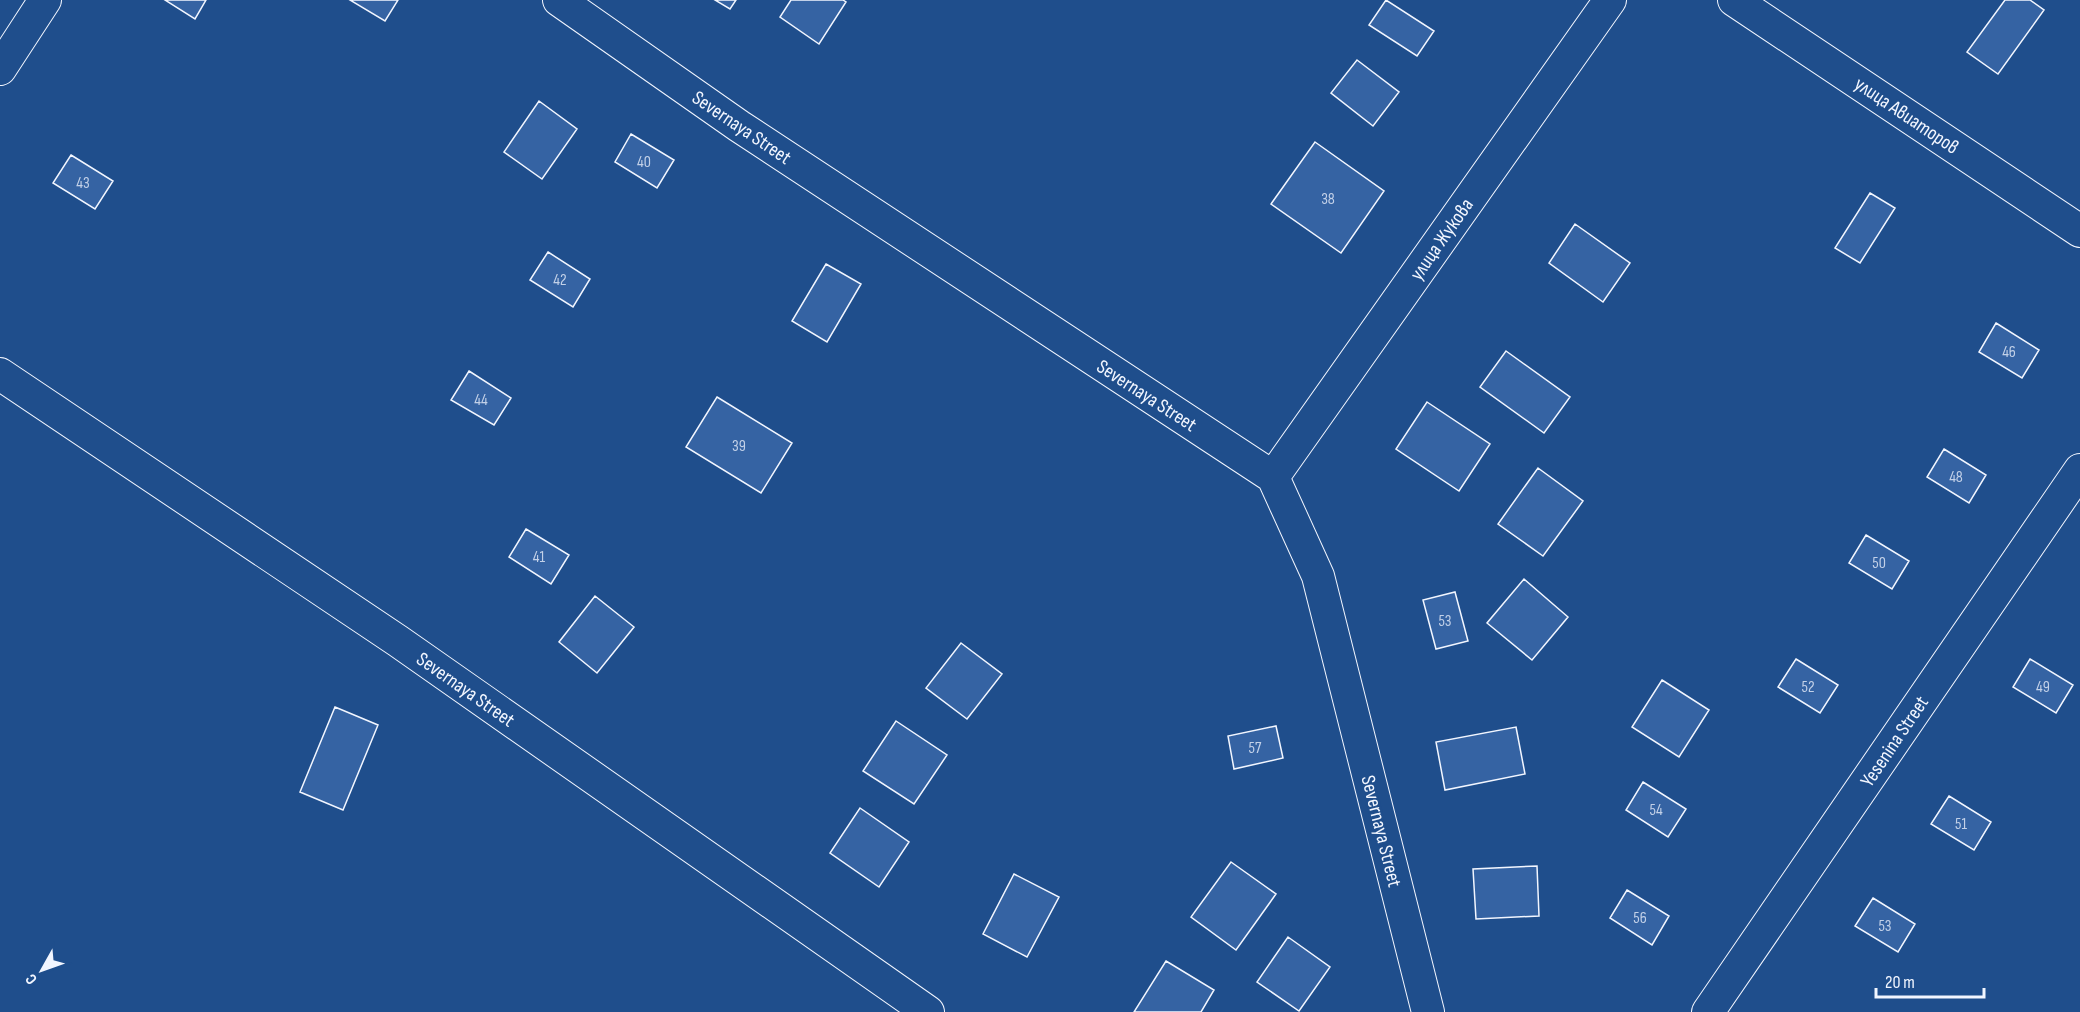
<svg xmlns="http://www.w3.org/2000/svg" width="2080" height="1012" font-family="'Sofia Sans Condensed',sans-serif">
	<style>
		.building { fill: #3563a3; stroke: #f2f6ff; stroke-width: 1.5 }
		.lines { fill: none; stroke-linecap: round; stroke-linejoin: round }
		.minor-casing { stroke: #f2f6ff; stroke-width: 34 }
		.minor { stroke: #1f4e8c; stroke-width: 32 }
		.labels { text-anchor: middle; stroke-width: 4.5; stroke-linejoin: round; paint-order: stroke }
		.number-label { font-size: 16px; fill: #c3d1e8 }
		.street-label { font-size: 20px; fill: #f2f6ff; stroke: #1f4e8c }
	</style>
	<rect width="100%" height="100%" fill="#1f4e8c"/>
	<!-- building -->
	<path class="building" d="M165,0h41l-11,19z
		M350,0h48l-13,21z
		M715,0h21l-6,9z
		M791,0h52l3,2 -27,42 -39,-27z
		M1386,0l48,31 -17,25 -48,-31z
		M2005,0h25l14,10 -46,64 -31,-22z
		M1357,60l42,32 -26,34 -42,-33z
		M539,101l38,28 -35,50 -38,-27z
		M631,134l43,26 -17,28 -42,-26z
		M1315,142l69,49 -43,62 -70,-49z
		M71,155l42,26 -18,28 -42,-26z
		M1870,193l25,15 -35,55 -25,-15z
		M1575,224l55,39 -27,39 -54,-39z
		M548,252l42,27 -17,28 -43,-27z
		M826,264l35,20 -34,58 -35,-21z
		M1996,323l43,27 -17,28 -43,-26z
		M1506,351l64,46 -26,36 -64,-46z
		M469,371l42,27 -17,27 -43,-25z
		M717,397l75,46 -31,50 -75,-46z
		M1427,402l63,42 -31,47 -63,-42z
		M1944,449l42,26 -17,28 -42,-26z
		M1538,468l45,33 -40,55 -45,-32z
		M526,529l43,26 -18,29 -42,-27z
		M1866,535l43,26 -17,28 -43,-26z
		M1524,579l44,38 -36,43 -45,-37z
		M1455,592l13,49 -32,8 -13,-49z
		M595,596l39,31 -37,46 -38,-31z
		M961,643l41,31 -35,45 -41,-31z
		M1796,659l42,26 -18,28 -42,-26z
		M2030,659l43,26 -17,28 -43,-26z
		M1662,680l47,30 -30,47 -47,-30z
		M335,707l43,18 -35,85 -43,-18z
		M896,721l51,34 -33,49 -51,-33z
		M1276,726l7,32 -49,11 -6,-33z
		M1516,727l9,47 -80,16 -9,-48z
		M1643,782l43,27 -18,28 -42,-27z
		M1949,796l42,26 -17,28 -43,-26z
		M860,808l49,34 -30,45 -49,-34z
		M1231,862l45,32 -40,56 -45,-33z
		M1537,866l2,50 -63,3 -3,-50z
		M1014,874l45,23 -32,60 -44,-23z
		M1627,890l42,26 -17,29 -42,-27z
		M1873,898l42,26 -17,28 -43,-26z
		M1288,937l42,30 -31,44 -42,-29z
		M1166,961l48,29 -13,22h-67z"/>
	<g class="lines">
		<!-- minor casing -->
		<g class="minor-casing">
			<path id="minor" d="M559,0l180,126 534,351 45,99 110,436
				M1734,0l346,231
				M0,69l45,-69
				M0,374l398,267 530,371
				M1273,477l337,-477
				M1708,1012l372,-542"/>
		</g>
		<!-- minor -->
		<use href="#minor" class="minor"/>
	</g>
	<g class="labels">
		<!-- number labels -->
		<g class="number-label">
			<text x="644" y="167">40</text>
			<text x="83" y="188">43</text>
			<text x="1328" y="204">38</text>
			<text x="560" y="285">42</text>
			<text x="2009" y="357">46</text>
			<text x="481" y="405">44</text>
			<text x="739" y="451">39</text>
			<text x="1956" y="482">48</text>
			<text x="539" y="562">41</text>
			<text x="1879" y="568">50</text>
			<text x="1445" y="626">53</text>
			<text x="1808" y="692">52</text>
			<text x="2043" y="692">49</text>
			<text x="1255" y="753">57</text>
			<text x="1656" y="815">54</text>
			<text x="1961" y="829">51</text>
			<text x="1640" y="923">56</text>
			<text x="1885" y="931">53</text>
		</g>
		<!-- street labels -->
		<g class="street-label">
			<text transform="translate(1907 115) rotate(34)" y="7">улица Авиаторов</text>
			<text transform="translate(742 127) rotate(34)" y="7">Severnaya Street</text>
			<text transform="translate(1441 239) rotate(-55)" y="7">улица Жукова</text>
			<text transform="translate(1147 395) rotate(33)" y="7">Severnaya Street</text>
			<text transform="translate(466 689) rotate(35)" y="7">Severnaya Street</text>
			<text transform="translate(1894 741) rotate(-56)" y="7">Yesenina Street</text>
			<text transform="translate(1382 831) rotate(76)" y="7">Severnaya Street</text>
		</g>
	</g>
	<!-- north arrow -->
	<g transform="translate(42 970) rotate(230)" stroke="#1f4e8c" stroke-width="4.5" paint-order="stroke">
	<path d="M0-4.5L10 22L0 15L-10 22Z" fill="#f2f6ff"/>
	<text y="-9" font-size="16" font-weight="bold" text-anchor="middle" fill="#f2f6ff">С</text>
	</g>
	<!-- scale -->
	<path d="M1876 988v9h108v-9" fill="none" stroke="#f2f6ff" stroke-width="3"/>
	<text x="1885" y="988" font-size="18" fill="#f2f6ff" stroke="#1f4e8c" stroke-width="4.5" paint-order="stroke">20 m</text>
</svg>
